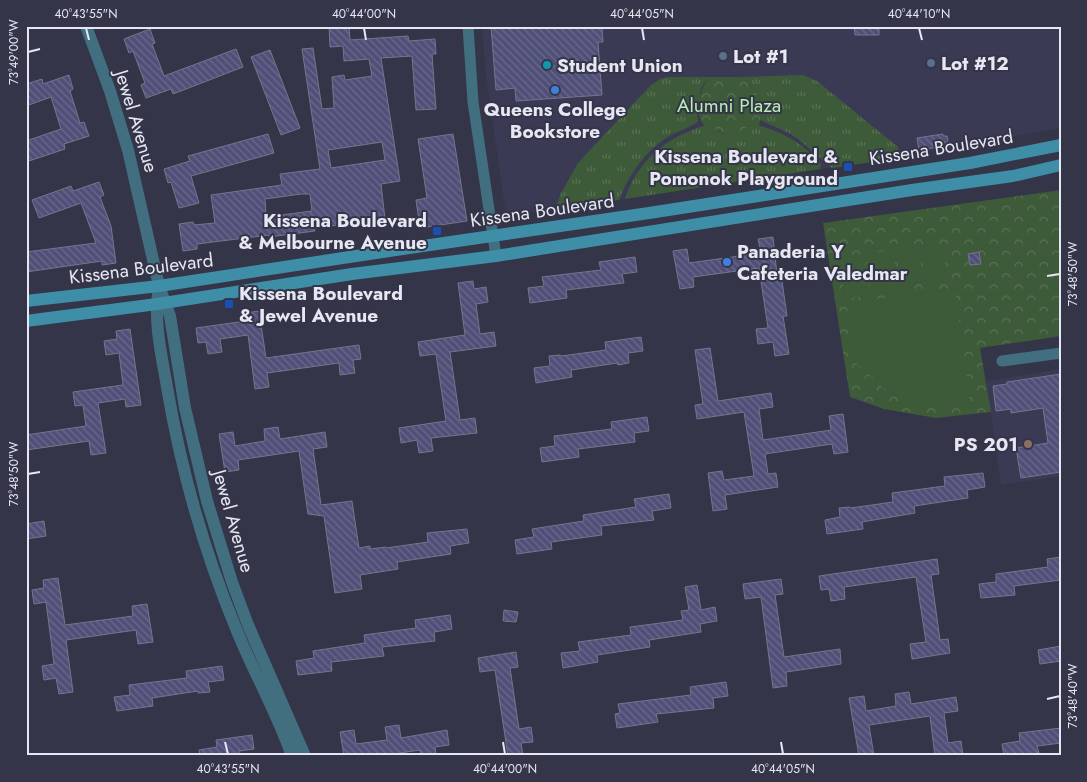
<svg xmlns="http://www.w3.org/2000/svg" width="1087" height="782" font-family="Jost,sans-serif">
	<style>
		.built { fill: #3a3a54 }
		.grass { fill: url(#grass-tufts) }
		.forest { fill: url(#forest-crowns) }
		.pitch { fill: #3d5a39 }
		.building { fill: url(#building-back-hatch); stroke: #75758b; fill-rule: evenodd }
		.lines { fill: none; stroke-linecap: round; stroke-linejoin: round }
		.minor { stroke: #416f80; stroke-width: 11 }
		.tertiary { stroke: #416f80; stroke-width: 12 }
		.secondary { stroke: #3f8ea8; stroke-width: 12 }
		.ticks { fill: none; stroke: #e7e7f3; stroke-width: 2 }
		.service-dot { fill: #5c6f8a; stroke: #343548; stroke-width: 2 }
		.culture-dot { fill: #0f9aa8; stroke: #343548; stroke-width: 2 }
		.shop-dot { fill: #3f7fe0; stroke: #343548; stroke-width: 2 }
		.transit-dot { fill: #1a4fb4; stroke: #343548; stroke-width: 2 }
		.education-dot { fill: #8d6e63; stroke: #343548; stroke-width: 2 }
		.labels { text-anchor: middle; stroke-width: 4; stroke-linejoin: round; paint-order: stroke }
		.poi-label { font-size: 19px; font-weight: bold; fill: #e7e7f3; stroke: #343548; text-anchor: start }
		.park-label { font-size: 19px; fill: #b9eeb2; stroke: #343548 }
		.street-label { font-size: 19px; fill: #e7e7f3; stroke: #343548 }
		.neatline { fill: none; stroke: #e7e7f3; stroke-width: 2 }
		.ticks-label { font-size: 12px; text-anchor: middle; fill: #e7e7f3 }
	</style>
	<defs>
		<pattern id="grass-tufts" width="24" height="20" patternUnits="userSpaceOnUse" patternTransform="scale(1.25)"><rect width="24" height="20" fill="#3d5a39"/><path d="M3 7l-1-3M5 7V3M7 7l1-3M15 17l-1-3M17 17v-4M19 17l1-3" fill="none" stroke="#597256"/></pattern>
		<pattern id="forest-crowns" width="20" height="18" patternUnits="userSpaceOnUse" patternTransform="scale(1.25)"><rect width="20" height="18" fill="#3d5a39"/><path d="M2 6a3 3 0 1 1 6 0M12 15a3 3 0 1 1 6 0" fill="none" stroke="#597256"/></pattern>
		<pattern id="building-back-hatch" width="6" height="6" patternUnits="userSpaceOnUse" patternTransform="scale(1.25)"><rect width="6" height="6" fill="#504f78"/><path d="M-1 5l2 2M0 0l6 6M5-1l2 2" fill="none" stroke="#69688c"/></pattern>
	</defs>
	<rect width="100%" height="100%" fill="#343548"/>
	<!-- built -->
	<path class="built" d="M482,26h579v102l-148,27 -288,44 -119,16 -20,-139z
		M1061,369v107l-60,9 -15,-104z"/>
	<!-- grass -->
	<path class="grass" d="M803,75l14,6 81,66 1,11 -67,10 -34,-29 -9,-6 -29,-13c6,-18 -5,-31 -18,-43z
		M669,77h40l-8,11 -4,22 1,12c-8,5 -17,8 -25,12 -26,14 -43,39 -54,66l-64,9 6,-16 17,-30 73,-78 11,-7z
		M755,124c29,9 45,17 66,40l-1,5 -195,30c9,-31 35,-57 65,-68 5,-2 10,-5 15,-5 8,-1 13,8 21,8 11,0 19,-8 29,-10z"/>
	<!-- forest -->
	<path class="forest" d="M709,77h33c16,16 24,25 17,48 -11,-3 -17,8 -28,9 -11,1 -17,-8 -27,-8 -11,-17 -5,-34 5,-49z
		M1061,190v146l-81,12 11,64 -55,6 -52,-9 -34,-12 -27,-174z"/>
	<!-- pitch -->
	<path class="pitch" d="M943,243l4,34 -21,3 -6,-33z
		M918,247l6,34 -23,3 -5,-34z
		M893,250l6,41 -28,3 -5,-40z
		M864,254l6,41 -25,4 -6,-41z
		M948,289l8,7 14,108 -42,3 -43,-18 -32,-29 -6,-56z"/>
	<!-- building -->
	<path class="building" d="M329,26h20l1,14 58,-4 1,5 26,-2 1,15h-4l4,55 -20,1 -4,-54 -31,2 19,123 -19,3 4,35 -71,9 1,3 -46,6v-2l-72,9v5l-14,2 -4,-27 14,-2 1,3 21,-2 -4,-28 71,-10 -2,-11 40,-5 -18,-120 11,-1 9,61 12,-1 -2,-31 12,-2 1,5 27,-4 -3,-17 -25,2 -1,-15 -13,1zM382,142l3,18 -54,8 -3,-18zM301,194h9l2,17 -46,6 -1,-18z
		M491,26h111l1,16h-5l4,53 -86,6 -1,-13 -19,2z
		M854,26h25v9h-24z
		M150,29l5,14 -3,1 12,32 72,-27 7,18 -70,27 -2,-5 -25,9 -5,-13 4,-2 -12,-32 -4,2 -5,-14z
		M270,50l30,78 -19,7 -30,-78z
		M69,75l4,14 -3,2 10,32 4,-1 5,14 -25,8 1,5 -39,13v-21l35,-12 -10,-32 -25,9v-22l16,-5 1,5z
		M268,134l6,19 -83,23 8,27 -20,5 -8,-26 -3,1 -4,-14 26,-8 -2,-5z
		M453,134l14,87 -47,7 -4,-28 11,-2 -9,-59z
		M943,134v2h4l2,12 -9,1 -1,-2 -20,3 -2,-12z
		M99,182l5,13 -4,2 11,29 5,37 -14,2v-4l-76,11v-20l70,-9 -15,-40 -42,15 -7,-18 39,-14 2,5z
		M773,237l4,38 4,-1 6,42h-4l6,38 -14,2 -2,-14 -15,2 -2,-15 12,-1 -9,-60 -66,9 1,10 -14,2 -7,-38 14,-2 2,14 72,-10 -3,-14z
		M979,252l2,12 -11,1 -2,-11z
		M635,257l2,15 -15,2 2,9 -58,7 1,8 -37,5 -2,-15 16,-2 -2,-9 59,-7 -2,-8z
		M473,281l1,8 12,-2 2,15 -12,2 4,30 14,-2 2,14 -46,6 10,68 15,-2 2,15 -46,5 2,13 -14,2 -2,-13 -16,3 -2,-15 47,-7 -10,-67 -16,2 -2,-14 47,-7 -7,-52z
		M259,311l7,47 93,-13 2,14 -8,1 2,13 -15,2 -1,-12 -72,10 2,14 -14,2 -7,-54 -28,4 2,13 -14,2 -2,-12 -8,1 -2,-15 50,-7 -1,-8z
		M130,329l11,76 -15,2 -1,-8 -27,4 8,50 -15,2 -2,-14 -63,9v-15l60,-9 -3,-21 -8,1 -2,-14 50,-7 -4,-32 -13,2 -2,-14 13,-2 -1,-8z
		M641,337l2,14 -15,2 1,10 -11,2 -1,-2 -46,7 1,7 -36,6 -2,-15 16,-2 -1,-10 11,-1 1,1 45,-6 -1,-8z
		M710,348l8,53 53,-8 2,14 -14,2 4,31 68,-10 -2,-14 14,-2 5,38 -14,2 -2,-10 -67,10 3,20 8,-1 2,14 -53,8 2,14 -14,2 -5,-38 14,-2 2,9 30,-4 -10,-64 -47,7 -2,-14 8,-1 -8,-54z
		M1061,374v98l-40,6 -5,-30 32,-5 -5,-35 -32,5v-4l-15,2 -3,-25 14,-2v-2z
		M647,417l2,14 -15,2 1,9 -57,7 1,8 -37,5 -2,-14 15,-2 -1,-10 58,-7 -1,-7z
		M278,427l2,12 45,-7 2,15 -14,2 8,56 31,-4 7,47 11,-2v3l16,-2v1l42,-6 -1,-9 40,-4 2,14 -19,3 1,8 -54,8 1,7 -38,6 2,14 -27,4 -11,-77 -16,-2 -9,-63 -61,9 1,10 -14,2 -6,-38 14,-2 2,14 30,-5 -1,-12z
		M983,473l2,14 -18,3 1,8 -54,8 1,7 -53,9 1,7 -36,5 -2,-14 15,-3 -1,-9 11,-1 1,1 42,-6 -1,-9 53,-7 -1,-9z
		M669,494l2,14 -19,3 2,9 -53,6 1,9 -51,7 1,7 -35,5 -2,-14 19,-3 -2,-8 52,-8 -1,-6 53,-8 -2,-8z
		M44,521l2,15 -20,3v-15z
		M1061,557v23l-47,6 1,9 -34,3 -2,-14 17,-2v-8l52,-7 -1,-8z
		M937,559l2,15 -8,1 9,65 8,-1 2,14 -38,6 -2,-15 16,-2 -10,-65 -72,10 1,12 -14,2 -2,-12 -8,1 -2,-14z
		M58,578l7,47 68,-9 -1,-10 15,-2 6,38 -15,2 -2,-14 -70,10 7,52 -14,2 -3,-16 -12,2 -2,-14 12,-2 -8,-62 -12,2 -2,-14 12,-2 -1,-8z
		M781,579l2,15 -8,1 9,62 56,-8 1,15 -55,8 1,14 -14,2 -12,-91 -16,2 -2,-15z
		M697,585l4,25 14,-3 2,14 -17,3 1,8 -52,8 1,7 -53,8 1,7 -35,6 -2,-15 19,-2 -2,-9 53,-7 -1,-8 53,-7 -2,-9 8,-1 -4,-23z
		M504,610l14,2 -2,10 -13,-1z
		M450,615l2,14 -18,3 1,9 -53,6 2,9 -53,6 1,9 -34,4 -2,-14 18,-3 -1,-7 52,-8 -1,-8 52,-7 -1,-8z
		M1061,646v15l-21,3 -2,-14z
		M516,652l2,15 -8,1 9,61 12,-2 2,15 -12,1 2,13h-15l-13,-86 -15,2 -2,-14z
		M222,666l2,14 -16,2 2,10 -12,1v-2l-46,7 1,8 -36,5 -3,-14 16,-2 -1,-10 58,-7 -1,-7z
		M726,682l2,14 -15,2 1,10 -58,6 2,8 -41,6 -2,-14 5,-1 -2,-9 73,-9 -1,-8z
		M909,692l2,12 45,-7 2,14 -14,2 4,30 13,-2 2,15h-28l-5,-40 -61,9 5,31h-15l-10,-58 15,-2 2,15 30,-5 -1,-12z
		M399,725l2,13 46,-8 2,15 -14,2 1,9h-15l-1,-6 -41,6h-35l-4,-24 14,-2 2,14 31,-4 -2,-13z
		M1061,728v15l-24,3 2,7 -18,3h-17l-2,-12 18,-3 -1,-8z
		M252,735l2,14 -15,2v5h-39l-1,-6 18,-3 -1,-7z"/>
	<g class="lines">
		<!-- minor -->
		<path class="minor" d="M468,26l5,76 23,154
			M1002,361l59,-8"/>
		<!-- tertiary -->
		<path class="tertiary" d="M86,26l24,65 18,59 31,136 11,30 15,92 22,93 25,81 16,43 57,131
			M158,294c-4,31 4,63 9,93 14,83 38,167 70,244 17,42 40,82 55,125"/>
		<!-- secondary -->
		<path class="secondary" d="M26,301l133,-15 230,-35 260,-38 321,-50 91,-18
			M26,321l131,-17 195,-30 144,-18 416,-66 101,-14 48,-11"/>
	</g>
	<!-- ticks -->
	<path class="ticks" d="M86,28l3,12M364,28l2,12M642,28l2,12M919,28l3,12M28,52l12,-3M1047,276l13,-2M28,474l12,-2M1047,699l13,-3M225,742l3,12M503,742l2,12M781,742l2,12"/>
	<!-- markers -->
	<g class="service-dot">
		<circle cx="723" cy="56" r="5"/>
		<circle cx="931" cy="63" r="5"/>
	</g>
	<circle class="culture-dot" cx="547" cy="65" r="5"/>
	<g class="shop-dot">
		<circle cx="555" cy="90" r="5"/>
		<circle cx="727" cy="262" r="5"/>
	</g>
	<g class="transit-dot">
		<rect x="843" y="162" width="10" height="10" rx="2.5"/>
		<rect x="432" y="226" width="10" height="10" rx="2.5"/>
		<rect x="224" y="299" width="10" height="10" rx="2.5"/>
	</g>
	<circle class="education-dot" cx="1028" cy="444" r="5"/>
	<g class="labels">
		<!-- poi labels -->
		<g class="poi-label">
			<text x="733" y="63">Lot #1</text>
			<text x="941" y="70">Lot #12</text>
			<text x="557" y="72">Student Union</text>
			<text x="555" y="116" text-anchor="middle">Queens College<tspan x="555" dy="22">Bookstore</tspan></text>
			<text x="838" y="163" text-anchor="end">Kissena Boulevard &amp;<tspan x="838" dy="22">Pomonok Playground</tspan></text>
			<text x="427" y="227" text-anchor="end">Kissena Boulevard<tspan x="427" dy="22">&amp; Melbourne Avenue</tspan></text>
			<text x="737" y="258">Panaderia Y<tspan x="737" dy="22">Cafeteria Valedmar</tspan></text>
			<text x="239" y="300">Kissena Boulevard<tspan x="239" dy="22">&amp; Jewel Avenue</tspan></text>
			<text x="1018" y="451" text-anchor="end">PS 201</text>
		</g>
		<!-- park labels -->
		<g class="park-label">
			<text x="729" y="112">Alumni Plaza</text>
		</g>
		<!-- street labels -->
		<g class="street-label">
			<text transform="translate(137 121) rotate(73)" y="7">Jewel Avenue</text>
			<text transform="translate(941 147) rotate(-9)" y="7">Kissena Boulevard</text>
			<text transform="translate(542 210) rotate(-8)" y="7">Kissena Boulevard</text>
			<text transform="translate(141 268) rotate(-7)" y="7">Kissena Boulevard</text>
			<text transform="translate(234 521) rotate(74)" y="7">Jewel Avenue</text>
		</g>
	</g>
	<!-- border -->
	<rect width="1087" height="782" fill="none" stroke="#343548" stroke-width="55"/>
	<rect x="28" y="28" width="1032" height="726" class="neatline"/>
	<g class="ticks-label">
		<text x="86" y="18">40°43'55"N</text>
		<text x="364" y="18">40°44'00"N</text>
		<text x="642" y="18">40°44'05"N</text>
		<text x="919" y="18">40°44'10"N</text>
		<text transform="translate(14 52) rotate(-90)" y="4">73°49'00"W</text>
		<text transform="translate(1073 274) rotate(-90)" y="4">73°48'50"W</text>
		<text transform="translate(14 474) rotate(-90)" y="4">73°48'50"W</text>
		<text transform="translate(1073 696) rotate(-90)" y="4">73°48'40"W</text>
		<text x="228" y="773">40°43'55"N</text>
		<text x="505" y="773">40°44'00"N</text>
		<text x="783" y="773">40°44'05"N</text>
	</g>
</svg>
